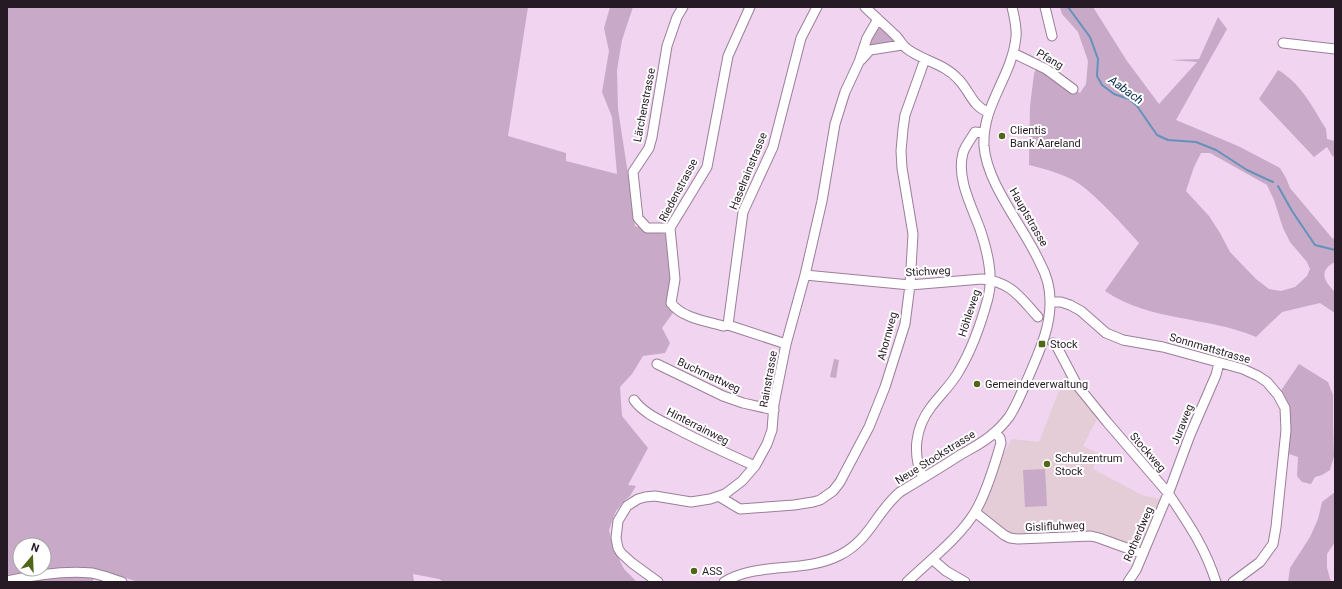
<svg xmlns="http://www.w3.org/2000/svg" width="1342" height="589" font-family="Roboto,sans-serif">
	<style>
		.education { fill: #e5cdd7 }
		.green { fill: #c8a9c7; fill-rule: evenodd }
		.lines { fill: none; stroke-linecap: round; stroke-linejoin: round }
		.stream { stroke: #6392ba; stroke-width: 2 }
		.minor-casing { stroke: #9a7f99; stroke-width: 11 }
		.minor { stroke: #fff; stroke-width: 9 }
		.poi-dot { fill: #4f6717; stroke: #fff; stroke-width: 1.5 }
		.labels { text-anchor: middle; stroke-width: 4; stroke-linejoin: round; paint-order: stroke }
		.street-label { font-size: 11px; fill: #261b25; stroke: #fff }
		.poi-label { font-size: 11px; fill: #261b25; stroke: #fff; text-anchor: start }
		.water-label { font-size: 12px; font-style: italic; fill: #0b314d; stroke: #fff }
	</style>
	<rect width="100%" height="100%" fill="#f0d4f0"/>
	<!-- education -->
	<path class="education" d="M1067,370l31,47 -15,29 16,8 -6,15 49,26 18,4 -19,50 -44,-14h-85l-34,-23 23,-54 11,-19 27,3z"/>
	<!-- green -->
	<path class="green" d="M7,7h521l-20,129 58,17v8l51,13 -5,-57 -10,-25 7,-41 -5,-23 6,-21h23l-11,33 -5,30 1,39 13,85 4,32 30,8 5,11 5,65 -13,18 8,15 -5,10 -22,3 -11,18 -12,13 2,29 26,32 -20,37 8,1 -6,10 -5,4 -9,11 -7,19 4,17 11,22 13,13h-193l-5,-3 -26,-5 1,8h-275l-40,-12 -7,12h-85zM20,545h24v24h-24z
		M1060,7h33l34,54 32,43 38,-42 -26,-2 28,-1 19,-42 9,12 -51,91 62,26 42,22 6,10 4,10 42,50 3,1v23c-17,9 -11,19 0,30v21l-15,-10 -38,9 -26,25c-49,-21 -105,-15 -151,-46l34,-48c-16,-18 -41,-46 -61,-60 -13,-9 -34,-14 -49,-18l1,-59 4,-32 2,-5 44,24 6,-9 2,-23 -10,-29 -16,-18zM1201,153h9l57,32 7,15 9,28 7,14 17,20 3,7 -3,7 -12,11 -14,4 -12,-2 -13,-10 -26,-27 -10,-19 -11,-17 -23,-25 8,-24z
		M878,27h3l15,12 -1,4 -26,5v-6z
		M1278,70c21,12 33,34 45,54l3,5 1,10 8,2v13l-2,3 -6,-10 -13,10 -55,-58z
		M834,359l5,1 -3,18 -6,-1z
		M1299,364l29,18 5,13v30l1,31 -4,14 -8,5 -7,2 -4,7 -9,-2 -5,-6 1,-19 -9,-3 -3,-24 -8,-35z
		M1045,469l2,37 -22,1 -2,-37z
		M1335,492v50l-8,12v14l4,14h-43l2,-14 20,-31 8,-18 4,-17z"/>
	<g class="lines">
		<!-- stream -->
		<path class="stream" d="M1068,7l22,30 8,22 -1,17 5,9 12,9 15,5 8,7 20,29 11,5 28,2 20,8 31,20 26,12
			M1278,186l14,25 23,34 20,5"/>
		<!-- minor casing -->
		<g class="minor-casing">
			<path id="minor" d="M750,7l-22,49 -21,111 -37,61 5,51 -4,24c11,15 35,18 52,23l5,-1 58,19
				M865,7c10,10 21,19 31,29 4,4 6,9 10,12 16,13 38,15 52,31 12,12 14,27 30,33
				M1045,7l7,29
				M1283,43l52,6
				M1013,53l33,16 27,20
				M861,60l9,-10 32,-5
				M670,228h-23l-9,-10 -5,-46 16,-24 3,-11 15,-91 10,-29 6,-10
				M805,275l105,10 72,-6c29,3 37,17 56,38
				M1050,302h11l9,3 11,6 25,22 17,7 40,7 80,22 15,7 9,6 11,13 7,13 1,22 -10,97 -3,17 -13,18 -27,20
				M728,325l15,-113 30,-65 28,-109 16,-31
				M1053,343l4,4 20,38 30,37 61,71c20,30 37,54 48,89
				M657,364l66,32 20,7 31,7
				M634,400c10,14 28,21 43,29 25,13 51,25 78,37
				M923,478c-11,-24 -8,-50 8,-71 9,-12 21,-23 28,-36 12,-20 23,-51 29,-73 6,-22 -1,-48 -8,-69 -8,-22 -24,-51 -17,-76 2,-7 8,-14 12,-21l9,1
				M720,497l20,12 54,-4 19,-3 7,-2 13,-9 7,-9 29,-55 16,-40 20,-63 5,-39 3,-51 -11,-66 -1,-17 2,-22 2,-14 20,-56
				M975,512l29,23 6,3 8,1 73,-3 8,2 44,16
				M932,559l14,12 19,11
				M7,581c27,-6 57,-11 85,-8 10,2 20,6 30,9
				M658,582l-26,-19 -11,-10 -3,-5 -2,-10 2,-17 9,-15 11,-7 7,-2 10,-1 36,6 19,-3 15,-5 17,-13 13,-15 12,-22 5,-14 2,-26 12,-60 19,-69 17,-74 13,-77 10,-32 14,-30 8,-24 11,-19
				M724,582c35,-21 79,-8 116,-27 30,-15 36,-43 60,-63 20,-12 40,-24 60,-37 12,-7 25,-13 35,-23 5,-4 10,-10 14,-15 8,-12 13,-26 19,-39 10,-24 23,-50 22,-78 0,-12 -4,-26 -10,-37 -16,-36 -53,-78 -56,-117 -2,-42 28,-69 32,-109 1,-10 -2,-21 -4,-30
				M907,582c22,-21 53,-45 68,-70 11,-18 20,-48 26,-69l-1,-5 -5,-5
				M1128,582l8,-12 34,-81 20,-54 26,-60 3,-12"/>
		</g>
		<!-- minor -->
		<use href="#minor" class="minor"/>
	</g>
	<!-- markers -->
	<g class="poi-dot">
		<circle cx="1002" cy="136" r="4"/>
		<rect x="1038" y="340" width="8" height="8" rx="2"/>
		<circle cx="977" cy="384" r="4"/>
		<circle cx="1047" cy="464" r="4"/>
		<circle cx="694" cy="571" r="4"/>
	</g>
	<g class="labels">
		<!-- street labels -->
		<g class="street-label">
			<text transform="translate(1050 59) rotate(30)" y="4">Pfang</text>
			<text transform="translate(644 105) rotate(-79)" y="4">Lärchenstrasse</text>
			<text transform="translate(748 171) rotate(-68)" y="4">Haselrainstrasse</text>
			<text transform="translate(678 190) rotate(-62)" y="4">Riedenstrasse</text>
			<text transform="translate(1029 217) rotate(60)" y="4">Hauptstrasse</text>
			<text transform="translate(928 271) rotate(-3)" y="4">Stichweg</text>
			<text transform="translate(969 313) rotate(-72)" y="4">Höhleweg</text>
			<text transform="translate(887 336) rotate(-75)" y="4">Ahornweg</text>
			<text transform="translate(1210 348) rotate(16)" y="4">Sonnmattstrasse</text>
			<text transform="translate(709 375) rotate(25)" y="4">Buchmattweg</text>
			<text transform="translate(768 379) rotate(-80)" y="4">Rainstrasse</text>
			<text transform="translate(1182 424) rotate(-68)" y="4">Juraweg</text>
			<text transform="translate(698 426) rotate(27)" y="4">Hinterrainweg</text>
			<text transform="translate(1148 452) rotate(49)" y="4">Stockweg</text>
			<text transform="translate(935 457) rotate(-32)" y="4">Neue Stockstrasse</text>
			<text transform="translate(1055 526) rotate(-2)" y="4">Gislifluhweg</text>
			<text transform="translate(1138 534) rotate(-67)" y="4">Rotherdweg</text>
		</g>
		<!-- poi labels -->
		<g class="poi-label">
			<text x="1010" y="134">Clientis<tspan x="1010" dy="13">Bank Aareland</tspan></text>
			<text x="1050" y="348">Stock</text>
			<text x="985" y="388">Gemeindeverwaltung</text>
			<text x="1055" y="462">Schulzentrum<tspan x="1055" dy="13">Stock</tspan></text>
			<text x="702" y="575">ASS</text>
		</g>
		<!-- water labels -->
		<g class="water-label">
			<text transform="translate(1126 90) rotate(36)" y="4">Aabach</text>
		</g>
	</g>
	<!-- border -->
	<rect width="1342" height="589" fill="none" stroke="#261b25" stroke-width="16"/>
	<!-- north arrow -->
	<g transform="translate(32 557) rotate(19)"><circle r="19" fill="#ffffff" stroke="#a8a4a8"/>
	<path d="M0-3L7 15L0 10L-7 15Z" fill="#4f6717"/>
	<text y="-6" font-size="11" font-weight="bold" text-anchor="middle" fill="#261b25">N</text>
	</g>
</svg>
